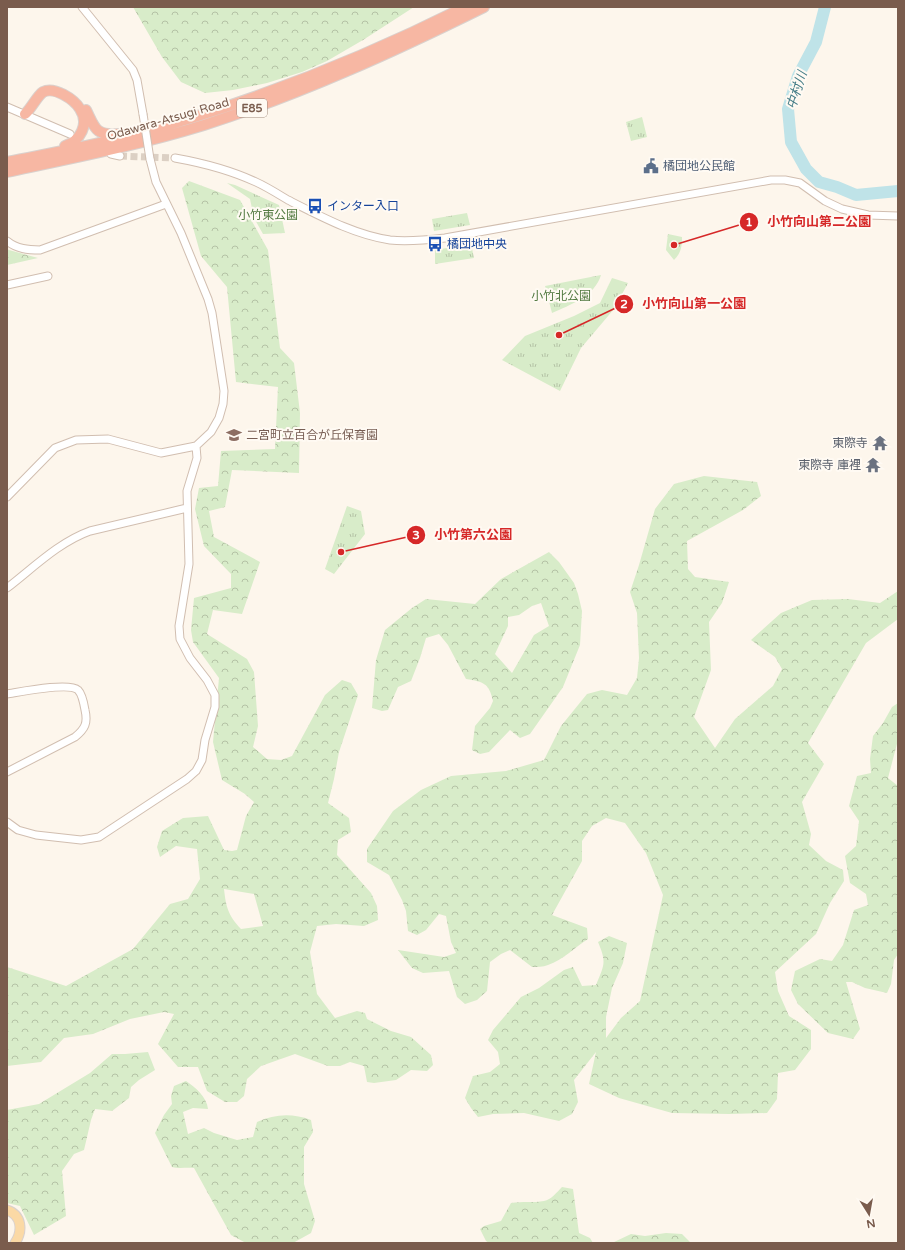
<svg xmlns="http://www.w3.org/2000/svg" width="905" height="1250" font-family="'Varela Round','Noto Sans JP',sans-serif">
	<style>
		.forest { fill: url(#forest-crowns); fill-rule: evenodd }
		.park { fill: url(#park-tufts) }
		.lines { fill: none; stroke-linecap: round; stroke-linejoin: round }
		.river { stroke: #bfe3e8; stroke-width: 12 }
		.minor-tunnel { stroke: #dcd0c4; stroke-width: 7; stroke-dasharray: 7 3.5; stroke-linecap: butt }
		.minor-casing { stroke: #d1beb0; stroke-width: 9 }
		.major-casing { stroke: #dad1cd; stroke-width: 11 }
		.highway-casing { stroke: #dad1cd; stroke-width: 12 }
		.minor { stroke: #fff; stroke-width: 7 }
		.major { stroke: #fbd9a5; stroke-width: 9 }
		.highway { stroke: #f7b7a3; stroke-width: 10 }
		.minor-bridge-casing { stroke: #d1beb0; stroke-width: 9; stroke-linecap: butt }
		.minor-bridge { stroke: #fff; stroke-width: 7 }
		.labels { text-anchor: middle; stroke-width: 4; stroke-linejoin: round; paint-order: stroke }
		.shield { fill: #fffaf3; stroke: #a28b7f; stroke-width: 1 }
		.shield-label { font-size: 11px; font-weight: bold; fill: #7a5c4d }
		.street-label { font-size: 12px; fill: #7a5c4d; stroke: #fffaf3 }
		.service-label { font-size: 12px; fill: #4e5e75; stroke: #fffaf3; text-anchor: start }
		.transit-label { font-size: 12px; fill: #164399; stroke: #fffaf3; text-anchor: start }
		.park-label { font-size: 12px; fill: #537a41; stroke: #fffaf3 }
		.education-label { font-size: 12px; fill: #785e54; stroke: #fffaf3; text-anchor: start }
		.worship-label { font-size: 12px; fill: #5b616d; stroke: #fffaf3; text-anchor: end }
		.water-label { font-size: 13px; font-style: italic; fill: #437c86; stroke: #fffaf3 }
		.leader { fill: none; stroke: #d62828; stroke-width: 1.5 }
		.callout-dot { fill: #d62828; stroke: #fffaf3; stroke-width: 1.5 }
		.mark-label { font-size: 12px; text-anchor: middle; font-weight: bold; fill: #fff }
		.callout-label { font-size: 13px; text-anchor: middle; font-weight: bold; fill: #d62828; stroke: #fffaf3; stroke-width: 4; stroke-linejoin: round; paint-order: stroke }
	</style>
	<defs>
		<pattern id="forest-crowns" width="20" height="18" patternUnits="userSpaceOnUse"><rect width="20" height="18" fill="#d8ecc9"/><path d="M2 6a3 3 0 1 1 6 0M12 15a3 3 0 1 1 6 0" fill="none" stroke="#b4c2a5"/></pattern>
		<pattern id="park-tufts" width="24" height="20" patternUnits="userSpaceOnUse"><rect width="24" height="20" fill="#d8ecc9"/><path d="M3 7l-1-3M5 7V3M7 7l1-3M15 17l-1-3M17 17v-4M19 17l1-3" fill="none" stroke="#b4c2a5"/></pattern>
	</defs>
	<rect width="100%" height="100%" fill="#fdf6ec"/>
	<!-- forest -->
	<path class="forest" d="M133,7h281l-51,33 -36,21 -25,11 -35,11 -34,7 -28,3 -24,-11 -19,-25z
		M189,181l51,19 28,50 12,98 14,15 6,50 -1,60 -67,-3 -7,37 -16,4 5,26 46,25 -18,52 -29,-4 -6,24 40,25 7,13 4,54 -5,21 14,12 14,1 11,-4 33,-61 17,-15 9,3 7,12 -19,57 -5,27 -6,24 21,15 2,14 -13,8 -1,15 34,38 6,13 1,14 -14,6 -28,-2 -19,2 -7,26 7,42 18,24 22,-7 8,2 2,6 24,12 20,6 20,18 2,10 -6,6 -16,-1 -15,10 -22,3 -7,-1 -3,-16 -14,-4 -10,4h-12l-33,-12 -34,12 -14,13 -3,17 -7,6h-12l-18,-11 -9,-24h-20l-20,-23 16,-30 -10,-2 -34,7 -37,15 -29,4 -23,24 -34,4v-99l59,19 67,-37 37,-45 18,-5 12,-20 -3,-30 -21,-3 -16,11 -3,-10 5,-16 21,-13 25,-2 16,34 8,1 5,-1 9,-34 8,-14 -9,-8 -23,-14 -9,-38 6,-64 -26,-36 -2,-12 3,-32 37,-10v-14l-27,-28 -9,-37 4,-21 19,-2 3,-35 54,-2 3,-62 -42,-5 -9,-95 -26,-31 -19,-68zM224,889l30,5 9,32 -22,3c-13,-14 -15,-22 -17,-40z
		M7,249l2,1 29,8 -31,7z
		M704,476l53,6 4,14 -18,14 -56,31 1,28 7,8 34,5 -7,21 -13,19 2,48 -17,47 21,31 20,-29 38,-33 9,-17 -7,-12 -24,-17 30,-27 31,-13 36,-1 32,4 18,-12v28l-32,24 -58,100 16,21 -22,38 9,32 -2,11 17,16 17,9 1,11 -14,22 -14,31 -41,38 3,19 11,25 22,14v19l-16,21 -17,3 -1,26 -10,14 -37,1 -58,-1 -53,-15 -30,-14 7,-32 -22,28 4,22 -6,12 -13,7 -35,-8 -31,1 -15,3 -7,-9 -6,-10 8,-22 17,-4 10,-8 -2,-12 -10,-12 5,-10 28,-33 18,-9 25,-18 9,-3 9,19 14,-1c8,-20 11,-22 2,-43l11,-6 18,7 -4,20 -11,25 -6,29v21l15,-20 19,-17 23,-106 -17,-42 -21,-30 -19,-5 -14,8 -10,15v20l-30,54 35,13 1,11c-13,8 -25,21 -40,26 -5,2 -11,2 -16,2l-22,-17 -9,4 -11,8 -3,29 -10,9 -12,4 -8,-7 -8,-26 -26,2 -11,-5 -14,-18 46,7 12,-4 -5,-11 -5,-26 -7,-2 -13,16 -9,5 -9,-4 -2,-20 -4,-11 -13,-25 -22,-13v-13l26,-38 28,-21 30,-14 55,-5 38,-11 17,-34 26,-32 15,-4 25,5 10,-17 2,-20 -2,-45 -7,-21 9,-27 16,-56 19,-25z
		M549,552l10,10 15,21 4,11 4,17 -2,34 -17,42 -33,47 -10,4 -10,-8 -21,22 -9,2 -8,-4 3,-24 15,-18 3,-7c-4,-18 -9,-19 -27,-22l-18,-34 -9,-11 -13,4 -6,20 -9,23 -13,6 -10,23 -6,1 -10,-3 4,-48 9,-30 27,-22 14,-9 49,5 26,-25zM541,603l8,23 -15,9 -22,38 -17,-19 13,-28v-9l11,-2 13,-9z
		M898,703v37l-10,38 10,8v168l-4,6 -3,24 -4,9 -22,-5 -13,-6h-6l14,47 -7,10 -25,-6 -30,-29 -7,-14 4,-19 25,-12 12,2 11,-16 11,-35 14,-5 -2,-11 -16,-11 -5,-27 11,-10 3,-25 -10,-15 8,-30 14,-3 -1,-14 3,-23 10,-13 9,-16z
		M148,1052l7,18 -16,10 -8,7 -2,11 -17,13 -17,-2 -4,11 -7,30 -10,4 -12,17 4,45 -32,19 -14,-29 -13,-3v-93l32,-6 51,-31 22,-19h13z
		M186,1081c9,6 21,16 22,28l-15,-1 -10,4 5,22 16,-6 10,5 23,7 16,-3 4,-15c18,-8 35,-9 54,-2l2,12 -9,15v37l11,37 -4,12 -18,10h-47l-15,-8 -37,-67c-8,-1 -14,1 -22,-1l-17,-34 9,-18 8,-11 -1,-8 3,-10z
		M562,1187l11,2 6,44 11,5 3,5h-104l-3,-2 -6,-12 4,-3 17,-5 10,-18c11,-2 23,0 33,-2 7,-1 13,-9 18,-14z
		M666,1233l16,1 9,9h-79l19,-9 14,2z"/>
	<!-- park -->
	<path class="park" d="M642,117l5,20 -16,4 -5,-19z
		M227,183l8,2 44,20 6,28 -22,1 -9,-16 -4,-19z
		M467,213l3,12 -36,6 -2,-12z
		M668,234l14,3c0,10 -1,16 -8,23l-8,-10z
		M471,244l3,14 -39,6v-14z
		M601,275c-6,21 -31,30 -49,38l-7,-27z
		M612,278l16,5 -14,26 -33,39 -21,43 -58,-31 23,-24 49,-20 26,-13z
		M347,506l14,5 4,23 -31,40 -9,-5z"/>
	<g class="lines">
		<!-- river -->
		<path class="river" d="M825,7l-9,35 -18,34 -10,33 3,33 15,27 13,13 18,5 19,8 42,-4"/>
		<!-- minor-tunnel -->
		<path class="minor-tunnel" d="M120,156l55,2"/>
		<!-- minor casing -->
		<g class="minor-casing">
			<path id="minor" d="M82,7l51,63 4,10 6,34
				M7,107l63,27
				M111,154l9,2
				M175,158c28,5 55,12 81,24 11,5 22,12 32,18 32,16 67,35 102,40 19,2 37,0 55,-2l326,-58h14l15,3 25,18 17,8 26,6 30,1
				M7,241c10,8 21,9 33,9l126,-46
				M7,285l41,-9
				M7,497l48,-49 21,-8 32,-1 53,14 35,-7 15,-14 8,-14 4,-14 1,-13 -12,-78 -4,-14 -27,-66 -25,-51 -6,-23
				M7,588c26,-20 52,-46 83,-57l97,-23
				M7,694c13,-2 62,-12 71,-4 4,4 6,14 7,20 3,13 0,19 -10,27l-68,35
				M7,822l11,8 18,5 45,5 18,-3 88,-58 9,-8 6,-11 3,-20 10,-33v-12l-8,-15 -17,-22 -10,-19 -1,-13 10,-62 -2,-73 10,-33 -1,-12"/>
		</g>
		<!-- major casing -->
		<g class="major-casing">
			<path id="major" d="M7,1210c15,5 16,21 8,33"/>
		</g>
		<!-- highway casing -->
		<g class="highway-casing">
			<path id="highway" d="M86,110c9,18 9,26 33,24
				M25,114c6,-5 12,-18 18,-22 11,-6 31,7 37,17 10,15 0,32 -15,37
				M7,162c44,-9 90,-17 133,-29 113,-31 221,-74 325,-126
				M7,172c66,-14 132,-27 197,-47 97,-31 189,-73 280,-118"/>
		</g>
		<!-- minor -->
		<use href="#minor" class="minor"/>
		<!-- major -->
		<use href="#major" class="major"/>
		<!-- highway -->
		<use href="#highway" class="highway"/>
		<!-- minor-bridge casing -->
		<g class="minor-bridge-casing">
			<path id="minor-bridge" d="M143,114l7,45"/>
		</g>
		<!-- minor-bridge -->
		<use href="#minor-bridge" class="minor-bridge"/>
	</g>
	<!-- icons -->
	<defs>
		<g id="civic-bare" transform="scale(1.2)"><path d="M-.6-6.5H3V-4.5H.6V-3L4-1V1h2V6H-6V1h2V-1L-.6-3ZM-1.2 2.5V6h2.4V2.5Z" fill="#5c6f8a" stroke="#fffaf3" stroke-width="2.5" paint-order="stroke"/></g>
		<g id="bus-bare" transform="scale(1.2)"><path d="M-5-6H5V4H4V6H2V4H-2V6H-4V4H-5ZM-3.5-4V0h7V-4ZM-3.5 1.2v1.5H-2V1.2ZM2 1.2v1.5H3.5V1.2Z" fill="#1a4fb4" stroke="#fffaf3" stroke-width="2.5" paint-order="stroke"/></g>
		<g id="school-bare" transform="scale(1.2)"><path d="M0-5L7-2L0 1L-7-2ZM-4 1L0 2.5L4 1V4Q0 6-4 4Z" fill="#8d6e63" stroke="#fffaf3" stroke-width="2.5" paint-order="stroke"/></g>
		<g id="temple-bare" transform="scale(1.2)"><path d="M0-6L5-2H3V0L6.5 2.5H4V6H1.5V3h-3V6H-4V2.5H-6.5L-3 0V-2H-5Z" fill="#6b7280" stroke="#fffaf3" stroke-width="2.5" paint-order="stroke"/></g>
	</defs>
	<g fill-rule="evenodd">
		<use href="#civic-bare" x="651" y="166"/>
		<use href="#bus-bare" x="315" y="206"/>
		<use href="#bus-bare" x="435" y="244"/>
		<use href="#school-bare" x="234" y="435"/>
		<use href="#temple-bare" x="880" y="443"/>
		<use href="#temple-bare" x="873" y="465"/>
	</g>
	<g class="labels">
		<!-- shield labels -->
		<rect class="shield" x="237" y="99" width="30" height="18" rx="3"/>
		<g class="shield-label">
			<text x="252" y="112">E85</text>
		</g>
		<!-- street labels -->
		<g class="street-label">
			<text transform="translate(168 119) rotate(-16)" y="4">Odawara-Atsugi Road</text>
		</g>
		<!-- service labels -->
		<g class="service-label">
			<text x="663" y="170">橘団地公民館</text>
		</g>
		<!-- transit labels -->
		<g class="transit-label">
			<text x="327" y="210">インター入口</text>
			<text x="447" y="248">橘団地中央</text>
		</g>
		<!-- park labels -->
		<g class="park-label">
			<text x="268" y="219">小竹東公園</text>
			<text x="561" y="300">小竹北公園</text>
		</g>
		<!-- education labels -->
		<g class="education-label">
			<text x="246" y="439">二宮町立百合が丘保育園</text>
		</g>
		<!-- worship labels -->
		<g class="worship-label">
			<text x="868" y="447">東際寺</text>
			<text x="861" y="469">東際寺 庫裡</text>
		</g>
		<!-- water labels -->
		<g class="water-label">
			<text transform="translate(796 90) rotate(-72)" y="5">中村川</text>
		</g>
	</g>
	<!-- callouts -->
	<path class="leader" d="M674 245L749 222M559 335L624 304M341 552L416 535"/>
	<g class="callout-dot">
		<circle cx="674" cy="245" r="4"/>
		<circle cx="559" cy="335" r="4"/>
		<circle cx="341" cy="552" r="4"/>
		<circle cx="749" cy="222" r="10"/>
		<circle cx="624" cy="304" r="10"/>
		<circle cx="416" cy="535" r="10"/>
	</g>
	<g class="mark-label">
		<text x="749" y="226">1</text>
		<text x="624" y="308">2</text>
		<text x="416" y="539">3</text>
	</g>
	<g class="callout-label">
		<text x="819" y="226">小竹向山第二公園</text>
		<text x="694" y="308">小竹向山第一公園</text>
		<text x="473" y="539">小竹第六公園</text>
	</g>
	<!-- border -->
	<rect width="905" height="1250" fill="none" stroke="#7a5c4d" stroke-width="16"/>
	<!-- north arrow -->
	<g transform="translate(869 1214) rotate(169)" stroke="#fffaf3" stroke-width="3" paint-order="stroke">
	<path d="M0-3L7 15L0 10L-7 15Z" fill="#7a5c4d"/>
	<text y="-6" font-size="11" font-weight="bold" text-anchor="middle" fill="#7a5c4d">N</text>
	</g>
</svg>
